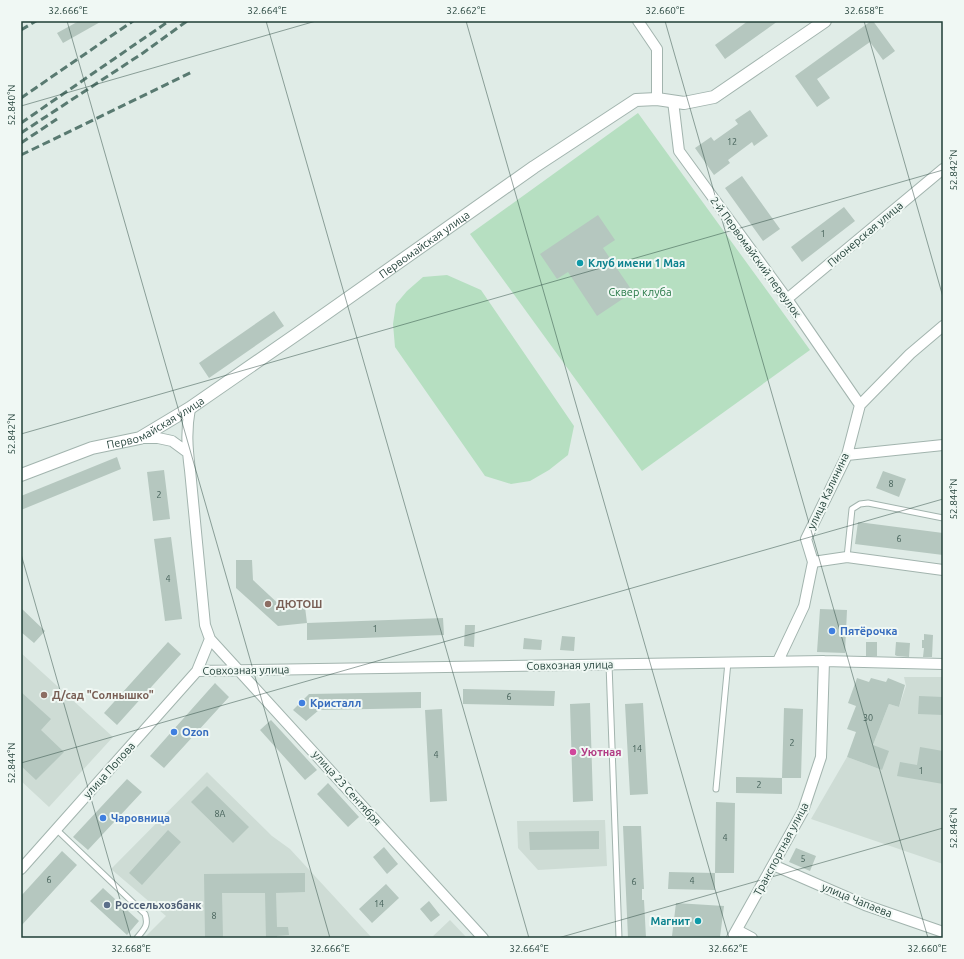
<svg xmlns="http://www.w3.org/2000/svg" width="964" height="959" font-family="Ubuntu,sans-serif">
	<style>
		.built { fill: #cedcd5 }
		.green { fill: #b6dfc1 }
		.building { fill: #b5c7bf }
		.lines { fill: none; stroke-linecap: round; stroke-linejoin: round }
		.service-casing { stroke: #a2b4ae; stroke-width: 7 }
		.minor-casing { stroke: #a2b4ae; stroke-width: 12 }
		.tertiary-casing { stroke: #a2b4ae; stroke-width: 14 }
		.service { stroke: #fff; stroke-width: 5 }
		.minor { stroke: #fff; stroke-width: 10 }
		.tertiary { stroke: #fff; stroke-width: 12 }
		.rail { stroke: #597a71; stroke-width: 3; stroke-dasharray: 8 4; stroke-linecap: butt }
		.ticks { fill: none; stroke: #1f3e36; stroke-width: 1; stroke-opacity: 0.45 }
		.culture-dot { fill: #0f9aa8; stroke: #f0f8f4; stroke-width: 1.5 }
		.education-dot { fill: #8d6e63; stroke: #f0f8f4; stroke-width: 1.5 }
		.shop-dot { fill: #3f7fe0; stroke: #f0f8f4; stroke-width: 1.5 }
		.hotel-dot { fill: #d1479c; stroke: #f0f8f4; stroke-width: 1.5 }
		.service-dot { fill: #5c6f8a; stroke: #f0f8f4; stroke-width: 1.5 }
		.labels { text-anchor: middle; stroke-width: 4; stroke-linejoin: round; paint-order: stroke }
		.number-label { font-size: 9px; fill: #446058 }
		.street-label { font-size: 11px; fill: #1f3e36; stroke: #f0f8f4 }
		.culture-label { font-size: 11px; font-weight: bold; fill: #0d838f; stroke: #f0f8f4; text-anchor: start }
		.park-label { font-size: 11px; fill: #267846; stroke: #f0f8f4 }
		.education-label { font-size: 11px; font-weight: bold; fill: #785e54; stroke: #f0f8f4; text-anchor: start }
		.shop-label { font-size: 11px; font-weight: bold; fill: #366cbe; stroke: #f0f8f4; text-anchor: start }
		.hotel-label { font-size: 11px; font-weight: bold; fill: #b23c85; stroke: #f0f8f4; text-anchor: start }
		.service-label { font-size: 11px; font-weight: bold; fill: #4e5e75; stroke: #f0f8f4; text-anchor: start }
		.neatline { fill: none; stroke: #1f3e36; stroke-width: 1.5 }
		.ticks-label { font-size: 10px; text-anchor: middle; fill: #1f3e36 }
	</style>
	<rect width="100%" height="100%" fill="#e0ece7"/>
	<!-- built -->
	<path class="built" d="M21,653l92,84 -64,70 -28,-26z
		M904,677h39v187l-132,-45 36,-62 35,13 -9,-25 16,-41 10,3 7,-21z
		M207,772l65,64 18,13 82,89h-228l22,-22 -55,-47z
		M605,820l2,46 -69,4 -20,-22 -1,-27z
		M450,920l17,18h-36z"/>
	<!-- green -->
	<path class="green" d="M638,113l172,237 -168,121 -172,-237z
		M447,275l34,15 93,136 -6,29 -19,15 -19,11 -19,3 -26,-8 -90,-129 -2,-23 3,-20 11,-13 16,-14z"/>
	<!-- building -->
	<path class="building" d="M79,21h23l-39,22 -6,-10z
		M748,21h30l-53,38 -10,-14z
		M871,21h2l22,30 -12,9 -13,-18 -53,37 13,19 -13,9 -22,-31z
		M750,110l18,26 -14,10 -2,-4 -24,18 2,3 -16,12 -19,-27 16,-11 3,4 24,-17 -3,-4z
		M742,176l38,53 -17,12 -38,-53z
		M844,207l11,14 -53,41 -11,-15z
		M598,215l17,25 -12,8 30,44 -36,24 -29,-44 -11,7 -17,-25z
		M274,311l10,15 -75,52 -10,-15z
		M117,457l4,12 -100,41v-14z
		M164,470l6,49 -17,2 -6,-49z
		M883,471l23,8 -7,18 -23,-9z
		M858,522l85,11v22l-88,-11z
		M171,537l11,82 -17,2 -11,-82z
		M236,560h16l1,20 31,29 21,-2 2,16 -29,3 -42,-38z
		M21,608l24,23 -11,12 -13,-11z
		M820,609l27,1 -2,43 -28,-1z
		M443,618l1,17 -137,5v-17z
		M465,625h10l-1,22 -10,-1z
		M924,634l9,1 -1,22h-9l1,-9h-2v-8h2z
		M562,636l13,1 -1,14 -14,-1z
		M524,638l18,2 -1,10 -18,-1z
		M168,642l13,12 -64,71 -13,-12z
		M866,642h11v14h-11z
		M896,642l14,1 -1,14 -12,-1 -2,-1z
		M857,678l12,4 2,-4 15,4 2,-4 17,7 -6,22 -10,-3 -16,41 16,6 -7,19 -35,-13 9,-25 -9,-3 9,-23 -8,-3z
		M215,683l14,14 -65,71 -14,-12z
		M463,689l92,2 -1,15 -91,-2z
		M21,692l30,27 -10,11 23,22 -28,28 -15,-14z
		M421,692v16l-102,2 -13,11 -13,-11 16,-16z
		M919,696l24,1v18l-25,-1z
		M590,703l3,98 -20,1 -3,-98z
		M643,703l5,91 -18,1 -5,-91z
		M784,708l19,1 -2,69h-19z
		M442,709l5,92 -17,1 -5,-92z
		M271,720l46,50 -12,10 -45,-50z
		M920,747l23,4v33l-46,-8 3,-14 17,3z
		M736,777l46,1v16l-46,-1z
		M127,779l15,13 -54,58 -15,-13z
		M328,783l31,34 -11,10 -31,-33z
		M207,786l42,41 -16,16 -42,-41z
		M716,802l19,1 -1,70h-19z
		M623,826h18l3,63h-2v11h2l2,38h-18z
		M168,830l13,12 -39,43 -13,-12z
		M599,831v18l-69,1 -1,-18z
		M384,847l14,17 -11,10 -14,-17z
		M796,848l20,8 -6,15 -21,-9z
		M62,851l15,14 -56,61v-30z
		M669,872l46,1v17l-47,-1z
		M305,873v19l-29,1 1,34h11l1,8 -12,1v2h-11l-1,-45h-43l1,45h-18l-1,-64z
		M386,884l13,14 -27,25 -13,-14z
		M103,888l36,33 -12,14 -37,-34z
		M429,901l11,14 -9,7 -11,-13z
		M676,903l48,3 -4,31 -48,-1z"/>
	<g class="lines">
		<!-- service casing -->
		<g class="service-casing">
			<path id="service" d="M847,557l5,-48 8,-5 8,-1 75,15
				M609,664l10,274
				M716,789l12,-127
				M56,829l89,85c4,12 -1,15 -8,24"/>
		</g>
		<!-- minor casing -->
		<g class="minor-casing">
			<path id="minor" d="M638,21l19,28v50
				M673,101l6,50 108,148 73,106
				M787,299l156,-130
				M190,408c-4,22 -3,39 0,62l15,155 5,14 273,299
				M140,438h18l14,3 15,11
				M847,455l96,-10
				M813,562l34,-5 96,13
				M778,661l26,-55 9,-44 -7,-23 41,-84 13,-50 50,-51 33,-28
				M197,671l627,-10 119,3
				M773,865l92,40 78,27
				M21,869l176,-198 13,-32
				M737,930l15,8
				M732,938l71,-127 18,-54 3,-96"/>
		</g>
		<!-- tertiary casing -->
		<g class="tertiary-casing">
			<g id="tertiary">
				<path id="s1" d="M21,475l71,-27 48,-10 50,-30 107,-74 237,-167 102,-67 21,-1 27,4 30,-6 111,-76"/>
			</g>
		</g>
		<!-- service -->
		<use href="#service" class="service"/>
		<!-- minor -->
		<use href="#minor" class="minor"/>
		<!-- tertiary -->
		<use href="#tertiary" class="tertiary"/>
		<!-- rail -->
		<path class="rail" d="M21,30l15,-9
			M21,98l112,-77
			M21,123l148,-102
			M21,133l122,-80 44,-32
			M21,143l36,-24
			M21,155l171,-83"/>
	</g>
	<!-- ticks -->
	<path class="ticks" d="M67,21l263,917M266,21l263,917M466,21l263,917M665,21l263,917M864,21l79,276M21,106l295,-85M21,434l922,-264M21,554l110,384M21,763l922,-264M558,938l385,-110"/>
	<!-- markers -->
	<g class="culture-dot">
		<circle cx="580" cy="263" r="4"/>
		<circle cx="698" cy="921" r="4"/>
	</g>
	<g class="education-dot">
		<circle cx="268" cy="604" r="4"/>
		<circle cx="44" cy="695" r="4"/>
	</g>
	<g class="shop-dot">
		<circle cx="832" cy="631" r="4"/>
		<circle cx="302" cy="703" r="4"/>
		<circle cx="174" cy="732" r="4"/>
		<circle cx="103" cy="818" r="4"/>
	</g>
	<circle class="hotel-dot" cx="573" cy="752" r="4"/>
	<circle class="service-dot" cx="107" cy="905" r="4"/>
	<g class="labels">
		<!-- number labels -->
		<g class="number-label">
			<text x="732" y="145">12</text>
			<text x="823" y="237">1</text>
			<text x="891" y="487">8</text>
			<text x="159" y="498">2</text>
			<text x="899" y="542">6</text>
			<text x="168" y="582">4</text>
			<text x="375" y="632">1</text>
			<text x="509" y="700">6</text>
			<text x="868" y="721">30</text>
			<text x="792" y="746">2</text>
			<text x="637" y="752">14</text>
			<text x="436" y="758">4</text>
			<text x="921" y="774">1</text>
			<text x="759" y="788">2</text>
			<text x="220" y="817">8А</text>
			<text x="725" y="841">4</text>
			<text x="803" y="862">5</text>
			<text x="49" y="883">6</text>
			<text x="692" y="884">4</text>
			<text x="634" y="885">6</text>
			<text x="379" y="907">14</text>
			<text x="214" y="919">8</text>
		</g>
		<!-- street labels -->
		<g class="street-label">
			<text transform="translate(865 234) rotate(-40)" y="4">Пионерская улица</text>
			<text dy="4" stroke="none"><textPath href="#s1" startOffset="469">Первомайская улица</textPath></text>
			<text transform="translate(756 257) rotate(54)" y="4">2-й Первомайский переулок</text>
			<text dy="4" stroke="none"><textPath href="#s1" startOffset="145">Первомайская улица</textPath></text>
			<text transform="translate(828 491) rotate(-65)" y="4">улица Калинина</text>
			<text transform="translate(570 665) rotate(-1)" y="4">Совхозная улица</text>
			<text transform="translate(246 670) rotate(-1)" y="4">Совхозная улица</text>
			<text transform="translate(109 770) rotate(-48)" y="4">улица Попова</text>
			<text transform="translate(347 788) rotate(48)" y="4">улица 23 Сентября</text>
			<text transform="translate(781 849) rotate(-62)" y="4">Транспортная улица</text>
			<text transform="translate(857 900) rotate(22)" y="4">улица Чапаева</text>
		</g>
		<!-- culture labels -->
		<g class="culture-label">
			<text x="588" y="267">Клуб имени 1 Мая</text>
			<text x="690" y="925" text-anchor="end">Магнит</text>
		</g>
		<!-- park labels -->
		<g class="park-label">
			<text x="640" y="296">Сквер клуба</text>
		</g>
		<!-- education labels -->
		<g class="education-label">
			<text x="276" y="608">ДЮТОШ</text>
			<text x="52" y="699">Д/сад "Солнышко"</text>
		</g>
		<!-- shop labels -->
		<g class="shop-label">
			<text x="840" y="635">Пятёрочка</text>
			<text x="310" y="707">Кристалл</text>
			<text x="182" y="736">Ozon</text>
			<text x="111" y="822">Чаровница</text>
		</g>
		<!-- hotel labels -->
		<g class="hotel-label">
			<text x="581" y="756">Уютная</text>
		</g>
		<!-- service labels -->
		<g class="service-label">
			<text x="115" y="909">Россельхозбанк</text>
		</g>
	</g>
	<!-- border -->
	<rect width="964" height="959" fill="none" stroke="#f0f8f4" stroke-width="44"/>
	<rect x="22" y="22" width="920" height="915" class="neatline"/>
	<g class="ticks-label">
		<text x="68" y="14">32.666°E</text>
		<text x="267" y="14">32.664°E</text>
		<text x="466" y="14">32.662°E</text>
		<text x="665" y="14">32.660°E</text>
		<text x="864" y="14">32.658°E</text>
		<text transform="translate(11 105) rotate(-90)" y="4">52.840°N</text>
		<text transform="translate(953 170) rotate(-90)" y="4">52.842°N</text>
		<text transform="translate(11 434) rotate(-90)" y="4">52.842°N</text>
		<text transform="translate(953 499) rotate(-90)" y="4">52.844°N</text>
		<text transform="translate(11 763) rotate(-90)" y="4">52.844°N</text>
		<text transform="translate(953 828) rotate(-90)" y="4">52.846°N</text>
		<text x="131" y="952">32.668°E</text>
		<text x="330" y="952">32.666°E</text>
		<text x="529" y="952">32.664°E</text>
		<text x="728" y="952">32.662°E</text>
		<text x="927" y="952">32.660°E</text>
	</g>
</svg>
